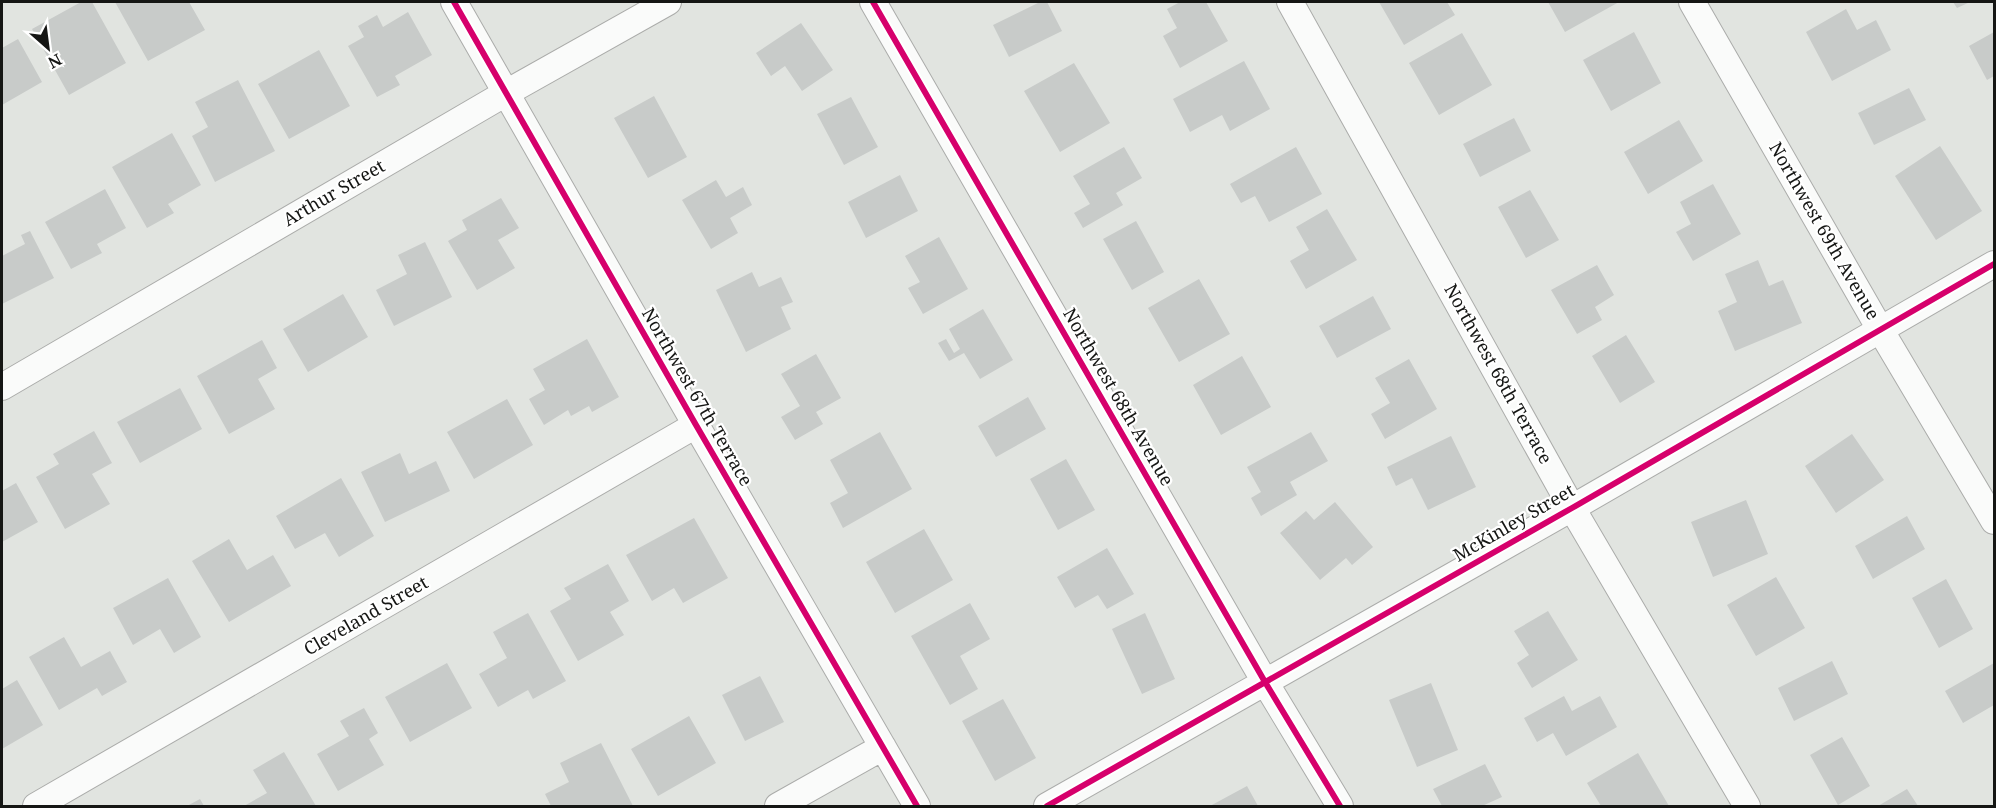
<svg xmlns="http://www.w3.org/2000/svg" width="1996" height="808" font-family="'Noto Serif',serif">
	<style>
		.building { fill: #c8cbc9 }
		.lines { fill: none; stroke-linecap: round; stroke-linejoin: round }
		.minor-casing { stroke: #abacaa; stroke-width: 28 }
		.minor { stroke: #fafbfa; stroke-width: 26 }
		.cycleway-casing { stroke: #fff; stroke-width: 10 }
		.cycleway { stroke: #d6006c; stroke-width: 6 }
		.labels { text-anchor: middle; stroke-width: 4.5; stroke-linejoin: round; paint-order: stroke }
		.street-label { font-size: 18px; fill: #151614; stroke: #fff }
	</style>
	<rect width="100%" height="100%" fill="#e1e4e0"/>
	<!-- building -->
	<path class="building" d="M81,2h11l34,61 -57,32 -37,-66z
		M115,2h74l16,28 -57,31z
		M1040,2h7l15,29 -53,26 -16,-32z
		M1180,2h26l22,39 -48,27 -17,-32 14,-8 -10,-19z
		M1379,2h68l8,13 -51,30z
		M1548,2h71l-54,30z
		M1953,2h17l-13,6z
		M1846,9l11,21 19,-10 15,30 -59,31 -26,-49z
		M408,12l24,43 -37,21 5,9 -23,12 -29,-51 16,-9 -6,-11 19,-11 6,12z
		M801,23l32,47 -31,21 -17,-25 -14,10 -15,-23z
		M1634,32l27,51 -50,28 -28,-51z
		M1994,32v44l-7,4 -18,-34z
		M1462,33l30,52 -53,30 -30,-52z
		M18,39l24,43 -40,23v-57z
		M319,50l31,56 -61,33 -31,-55z
		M1244,61l26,48 -40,22 -8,-16 -32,17 -17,-33z
		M1074,63l36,60 -50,29 -36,-61z
		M238,80l37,71 -60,31 -23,-46 16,-9 -13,-25z
		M1909,88l17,32 -52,25 -16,-32z
		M654,96l33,61 -39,21 -34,-60z
		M851,97l27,50 -34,18 -27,-51z
		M1514,118l17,33 -51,26 -17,-33z
		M1679,120l24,41 -55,33 -24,-42z
		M172,133l29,52 -33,19 6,9 -27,15 -35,-61z
		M1940,146l42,65 -46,29 -41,-64z
		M1124,147l18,31 -26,15 7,12 -40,23 -9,-15 16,-9 -17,-28z
		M1296,147l26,47 -53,28 -14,-26 -14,7 -11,-19z
		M900,175l18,36 -52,27 -18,-36z
		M716,180l10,17 17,-10 9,18 -22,13 8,15 -27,16 -29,-49z
		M1713,184l28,50 -48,27 -17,-29 15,-8 -11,-22z
		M105,189l21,39 -29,16 5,9 -31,16 -26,-47z
		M1530,190l29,50 -33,18 -28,-51z
		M501,198l18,30 -21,12 17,28 -38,22 -29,-49 19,-11 -5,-10z
		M1327,209l30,51 -51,29 -16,-28 19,-11 -13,-23z
		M1136,221l28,51 -32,18 -29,-51z
		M30,231l24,47 -52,26v-48l23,-12 -4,-9z
		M939,237l29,52 -45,25 -15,-26 12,-6 -15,-26z
		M425,242l27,55 -58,29 -18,-36 31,-16 -9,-19z
		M1758,260l11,26 14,-6 19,43 -67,28 -17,-40 19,-9 -12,-28z
		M1597,265l17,30 -19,12 7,13 -25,14 -26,-44z
		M752,272l7,15 22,-10 12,25 -12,5 10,22 -45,23 -30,-62z
		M1199,279l31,55 -51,28 -31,-54z
		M343,294l25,43 -60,35 -25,-43z
		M1373,296l18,33 -54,29 -18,-32z
		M983,309l30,51 -33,19 -16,-26 -15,8 -11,-18 8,-4 8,14 6,-4 -11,-20z
		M1626,335l29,47 -35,21 -28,-47z
		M587,339l32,58 -27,15 -3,-6 -18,10 -3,-6 -24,15 -15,-26 16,-9 -12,-21z
		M262,340l15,28 -19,11 17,30 -46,25 -32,-58z
		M816,354l25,44 -25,14 7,12 -28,16 -14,-23 19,-11 -19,-32z
		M1242,356l29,51 -50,28 -28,-50z
		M1409,359l28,50 -52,30 -14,-25 19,-11 -15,-25z
		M180,388l22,41 -62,34 -23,-41z
		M1028,397l18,32 -50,28 -18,-31z
		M507,399l26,46 -59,34 -27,-47z
		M94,431l18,32 -20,11 18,30 -45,25 -29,-52 23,-13 -6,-10z
		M880,432l32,57 -69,39 -13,-25 18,-10 -18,-33z
		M1311,432l17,29 -38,21 7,13 -36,21 -10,-18 10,-6 -14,-25z
		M1852,434l32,46 -48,33 -31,-47z
		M1451,436l25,51 -48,23 -16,-32 -16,8 -9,-19z
		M400,453l9,21 27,-13 14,30 -65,31 -24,-50z
		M1066,459l29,51 -37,20 -28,-51z
		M341,478l33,58 -35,21 -14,-24 -30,16 -19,-33z
		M16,483l22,39 -36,20v-51z
		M1746,500l22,54 -55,23 -22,-55z
		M1335,502l38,45 -21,18 -6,-7 -26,22 -40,-47 26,-22 8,9z
		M1907,516l18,33 -52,30 -18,-33z
		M694,518l34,60 -45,25 -9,-15 -22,13 -26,-46z
		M924,529l29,51 -58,33 -29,-51z
		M229,539l18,31 26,-15 18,31 -62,36 -37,-61z
		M1107,548l27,46 -27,15 -9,-14 -23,13 -18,-31z
		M608,564l21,37 -19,11 14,23 -46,26 -28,-50 21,-12 -7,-11z
		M1776,577l29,51 -49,28 -29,-51z
		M168,578l33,59 -27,16 -14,-24 -27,16 -20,-37z
		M1946,579l27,50 -34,19 -27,-50z
		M970,603l20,36 -30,17 18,33 -28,16 -39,-69z
		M1548,611l30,49 -46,28 -15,-25 12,-8 -15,-24z
		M528,613l38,68 -33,18 -5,-9 -30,17 -19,-33 28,-16 -14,-26z
		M1145,613l30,66 -33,15 -30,-65z
		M64,637l17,30 29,-16 17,31 -25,14 -5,-8 -38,22 -30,-53z
		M1832,661l16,33 -54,27 -16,-33z
		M447,663l25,45 -62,34 -25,-45z
		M1994,663v42l-31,18 -18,-32z
		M760,676l24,46 -39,19 -23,-46z
		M17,680l26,45 -41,24v-60z
		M1431,683l27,67 -41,17 -28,-67z
		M1564,696l8,15 28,-15 17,31 -51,29 -13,-23 -16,9 -13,-24z
		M1003,699l33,59 -41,23 -33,-60z
		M364,708l14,25 -9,6 15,26 -46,26 -21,-37 32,-18 -9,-15z
		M689,716l27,47 -58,33 -27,-47z
		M1842,737l28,49 -32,19 -28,-50z
		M601,743l32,63h-82l-6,-12 24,-12 -9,-19z
		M284,752l32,54h-72l23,-13 -14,-23z
		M1638,753l31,53h-68l-14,-23z
		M1485,764l17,33 -20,9h-40l-9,-17z
		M1247,786l11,20h-48z
		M1907,789l11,17h-40z
		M200,799l4,7h-17z"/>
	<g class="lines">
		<!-- minor casing -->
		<g class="minor-casing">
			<path id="minor" d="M454,2l242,423 221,381
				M873,2l392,680 75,124
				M1290,2l282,506 175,298
				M1692,2l189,329 113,190
				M2,387l504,-294 162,-91
				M36,806l660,-381
				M778,806l105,-59
				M1047,806l525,-298 422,-244"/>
		</g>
		<!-- minor -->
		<use href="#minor" class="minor"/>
		<!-- cycleway casing -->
		<g class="cycleway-casing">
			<path id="cycleway" d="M454,2l242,423 221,381
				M873,2l392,680 75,124
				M1047,806l525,-298 422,-244"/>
		</g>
		<!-- cycleway -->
		<use href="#cycleway" class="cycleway"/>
	</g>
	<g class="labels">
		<!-- street labels -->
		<g class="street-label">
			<text transform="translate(334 193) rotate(-30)" y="6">Arthur Street</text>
			<text transform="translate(1824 231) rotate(60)" y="6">Northwest 69th Avenue</text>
			<text transform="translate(1498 374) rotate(61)" y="6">Northwest 68th Terrace</text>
			<text transform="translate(697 397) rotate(60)" y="6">Northwest 67th Terrace</text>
			<text transform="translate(1118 397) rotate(60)" y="6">Northwest 68th Avenue</text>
			<text transform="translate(1514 523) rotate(-30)" y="6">McKinley Street</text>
			<text transform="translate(366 616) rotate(-30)" y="6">Cleveland Street</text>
		</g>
	</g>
	<!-- border -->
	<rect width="1996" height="808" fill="none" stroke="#151614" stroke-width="6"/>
	<!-- north arrow -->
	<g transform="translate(48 48) rotate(152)" stroke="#ffffff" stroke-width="4.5" paint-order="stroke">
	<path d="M0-4.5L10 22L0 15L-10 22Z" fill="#151614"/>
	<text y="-9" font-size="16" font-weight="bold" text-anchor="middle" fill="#151614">N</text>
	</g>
</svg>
